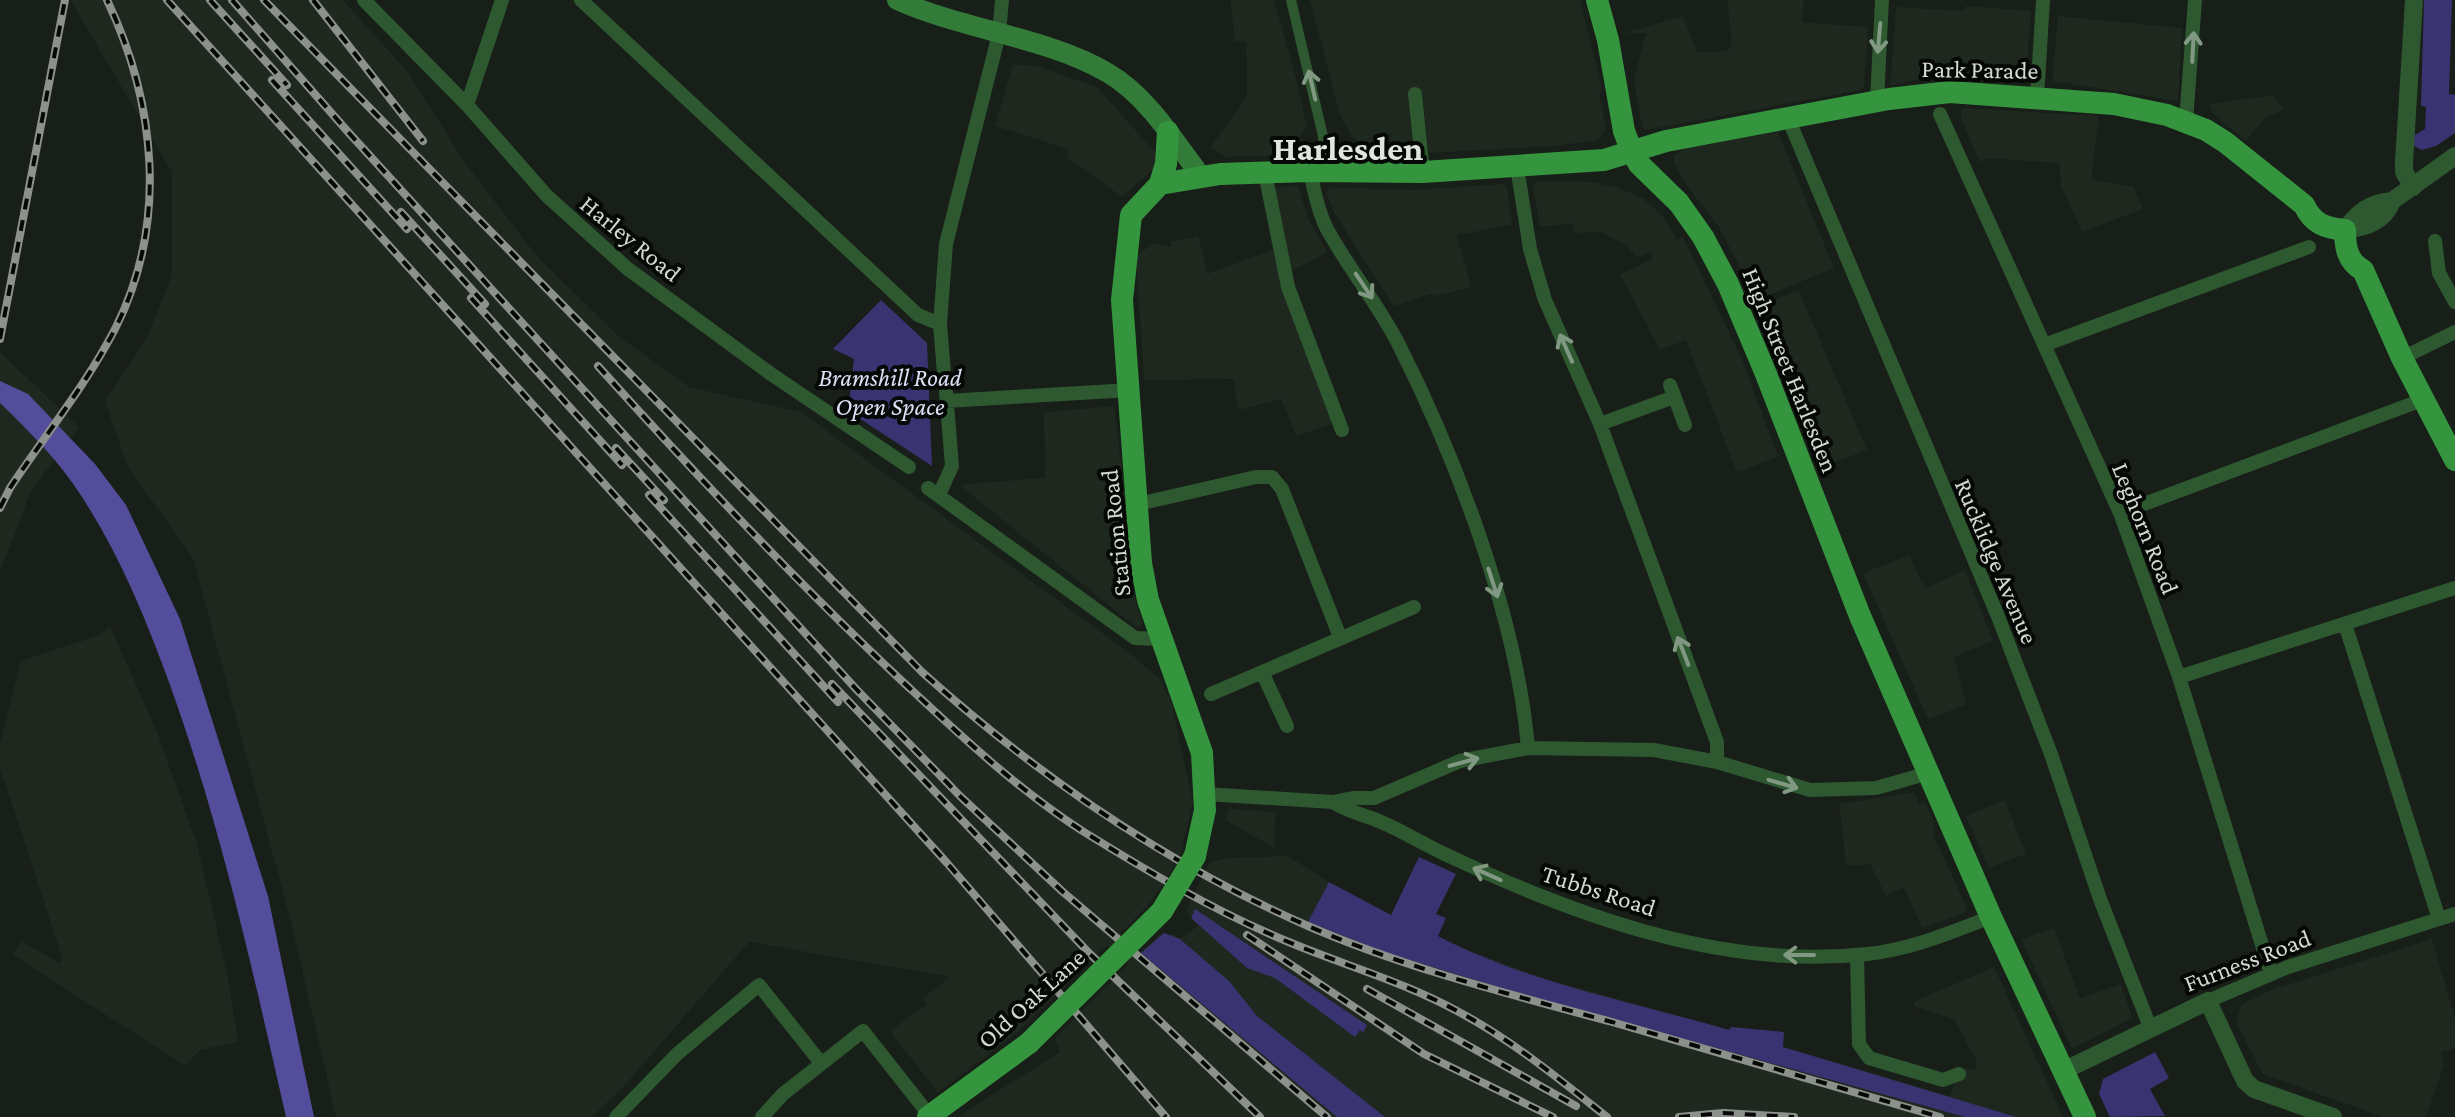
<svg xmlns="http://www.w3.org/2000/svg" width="2455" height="1117" font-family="'Crimson Pro',serif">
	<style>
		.built { fill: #1e281e }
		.green { fill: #393371 }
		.water { fill: #534d9b }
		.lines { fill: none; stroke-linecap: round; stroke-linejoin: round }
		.pedestrian { stroke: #2e5930; stroke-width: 10 }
		.minor { stroke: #2e5930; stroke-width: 14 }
		.tertiary { stroke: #2e5930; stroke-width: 18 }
		.secondary { stroke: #337b38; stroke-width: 20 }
		.primary { stroke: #34953e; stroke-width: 22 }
		.rail-casing { stroke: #8c918b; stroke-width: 8 }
		.rail { stroke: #060806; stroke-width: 4; stroke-dasharray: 11; stroke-linecap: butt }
		.primary-bridge { stroke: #34953e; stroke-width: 22 }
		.oneway { stroke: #819882 }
		.labels { text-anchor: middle; stroke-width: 8; stroke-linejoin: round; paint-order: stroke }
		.street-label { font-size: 25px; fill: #d4d8d3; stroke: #060806 }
		.park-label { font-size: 25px; font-style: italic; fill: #dfdff6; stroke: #060806 }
		.district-label { font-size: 35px; font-weight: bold; fill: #dee6de; stroke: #060806 }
	</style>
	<rect width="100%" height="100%" fill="#181e18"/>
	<!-- built -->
	<path class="built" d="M70,0h273l64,71 59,93 70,91 80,79 73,53 112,25 330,242 31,27 10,24 21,97 -14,57 -28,43 -31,32 20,19 19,-18 15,-1 6,5 18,-13 -12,-16 23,-47 17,-5 62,-2 63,40 40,19 69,32 83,31 186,52 2,-3 53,5 -1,15 167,49 10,-28 15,1 2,-7 -23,-43 -41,-13 2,-5 79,-34 69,150h-1106l103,-65 -5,-14 74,-74 -22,-19 -88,86 -81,62 -48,-62 36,-26 -3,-7 27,-21 -201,-35 -124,143 -33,32h-256l-44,-191 -99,-368 -66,-92 -22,-65 42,-63 25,-64v-102z
		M1230,0h44l22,78 11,49 -15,19 -25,10 -41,1 -16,-9 37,-52 -1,-54 -11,-1z
		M1310,0h270l23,92 -4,1 7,35 -8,12 -45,6 -124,7 -7,-62 -14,6 5,57 -45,-4 -16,-13 -12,-22z
		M1727,0h77l-2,22 66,5 -4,59 -4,4 -214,40 -4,-4 -8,-47 12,-46h-21l58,-17 14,36 31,-1 4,-8z
		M1966,6l65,5 -5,66 -12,2 -72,-5 -52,12 6,-79 69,4z
		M2058,16l124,12 -4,73 -126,-20z
		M1013,64l24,2 60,21 58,65 2,14 -35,31 -54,-39v-9l-73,-23z
		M2273,95l11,14 -20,10 -18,22 -33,-27 -4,-10z
		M1965,108l134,8 -8,63 43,8 9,22 -61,23 -21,-46 -2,-23 -72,-5 -7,5 -19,-46v-7z
		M1778,132l56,136 -77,32 -38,-73 -34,-44 -12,-22 1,-6 13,-7z
		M1536,181l56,1 27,6 25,11 19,18 14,22 6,-2 58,120 37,100 -41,15 -51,-132 -26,10 -40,-76 33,-15 -2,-7 -15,5 -9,-11 -25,-14 -28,1 -2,-10 -32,4 -7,-42z
		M1503,184l4,3 5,38 -55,10 14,52 -34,9 -7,-2 -36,13 -59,-93 -9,-22 4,-5 80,3z
		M1298,186l11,35 19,31 -36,19 -23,-83z
		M1198,236l9,38 65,-24 48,138 18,34 -42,14 -15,-37 -42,11 -6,-31 -89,1 -8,-124 18,-13 17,4v-5z
		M1799,291l68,159 -45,17 -40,-93 2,-3 -26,-66z
		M0,352l79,75 -48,64 -31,82z
		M1114,406l13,107 2,68 14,44 -6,3 -174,-140v-4l82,-6 -1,-66z
		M1910,555l11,27 7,5 37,-17 28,71 -39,16 12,48 -38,14 -65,-146z
		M110,626l47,106 40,112 30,128 11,70 -38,8 -15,16 -172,-111 9,-14 37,22 4,-3 -63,-192v-25l21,-82 79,-26z
		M1914,792l5,12 6,-2 9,20v14l33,72 -1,4 -44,16 -18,-41 -18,9 -16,-32 -24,2 -7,-62z
		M2005,800l21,54 -37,14 -23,-52z
		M1228,809l48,3 -2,36 -48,-28z
		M2054,928l26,70 41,-14 11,34 -60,31 -51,-110z
		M2432,939l23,79v30l-14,4 3,12 -18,53h-43l-120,-43 -27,-52 6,-18 32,-15z"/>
	<!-- green -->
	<path class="green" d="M2424,0h28l-3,94 6,1v38l-19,13 -14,4 -8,-4 -1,-10 12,-7 1,-22 -5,-1z
		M881,300l46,43 5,123 -84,-55 6,-52 -21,-10z
		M1419,857l37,17 -20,40 10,4 -8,18c90,47 195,66 291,94l2,-3 53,5 -1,15 233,70h-51l-454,-126 -124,-38 -79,-31 21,-40 62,33z
		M1195,909l172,116 -4,8 -3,-3 -5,7 -80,-59 -28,-10 -56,-50z
		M1164,933l16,6 49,42 28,35 128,101h-48l-196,-164z
		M2155,1052l14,26 -19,11 15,27 -55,1 -11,-23 4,-15z"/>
	<!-- water -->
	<path class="water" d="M0,381l28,13 67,70 31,41 54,114 88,277 46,221h-28c-33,-145 -65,-291 -116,-432 -24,-66 -51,-132 -90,-191 -21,-33 -52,-64 -80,-91z"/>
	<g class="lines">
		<!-- pedestrian -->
		<path class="pedestrian" d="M1291,0l32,136 1,34"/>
		<!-- minor -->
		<path class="minor" d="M364,0l103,105 80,91 81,73 143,105 138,93
			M581,0l337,315 22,9
			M1415,94l8,78
			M2037,97l6,-97
			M1877,101l5,-101
			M467,105l35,-105
			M1940,114l180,399 59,164 92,297
			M1788,118l209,496 54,140 49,145 50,128
			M2186,121l9,-121
			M1517,167l13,82 15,51 55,124 117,318v20
			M1310,171c4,19 8,40 17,58 22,40 51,75 72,116 58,115 118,273 129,403
			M1265,173l23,114 54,143
			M2435,241l4,32 16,29
			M2044,345l265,-98
			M2402,358l53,-26
			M944,373l-4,-49 6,-80 53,-210 3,-34
			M1670,385l15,40
			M946,401l185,-11
			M1600,424l74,-27
			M928,488l207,150 26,1
			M939,495l13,-29 -6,-74
			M1138,504l118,-27h16l10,12 58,148
			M2120,513l302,-113
			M2345,624l94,295
			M1262,672l25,54
			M2179,677l276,-89
			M1211,694l203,-87
			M1205,794l128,8c16,11 31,12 48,20 24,10 45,24 68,34 128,60 275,114 418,98 43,-4 84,-22 124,-37
			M1333,802l20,-4h21l86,-37 68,-13 126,2 63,12 93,28 66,-2 53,-15
			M1857,955l2,89 10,14 74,22 16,-6
			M2208,1001l80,-34 167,-53
			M616,1117l61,-63 82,-69 62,78
			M762,1117l21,-23 80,-63 67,85"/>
		<!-- tertiary -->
		<path class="tertiary" d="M2413,187l-9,-15v-10l10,-162
			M2345,230c13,-18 24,-27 47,-29l63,-45
			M2345,230c21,-3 39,-8 47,-29
			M2063,1071l145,-70 37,80 9,8 79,28"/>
		<!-- secondary -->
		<path class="secondary" d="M897,0c66,30 150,37 211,73 38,22 66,67 92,102"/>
		<!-- primary -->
		<path class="primary" d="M1597,0l11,40 16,91 8,21 7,12 40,39 24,34 25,47 38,90 94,242 131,301 94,200
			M1160,184l6,-20 2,-32
			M2345,230c0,16 2,32 18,40l39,88 53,102
			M1195,856l10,-46 -3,-57 -54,-153 -7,-37 -19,-263 9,-85 29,-31 60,-10 90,-3 113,1 181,-12 62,-19 223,-42 61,-7 164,12 53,11 39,15 19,12 79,63c9,19 21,23 41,25
			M928,1117l101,-74"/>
		<!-- rail casing -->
		<g class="rail-casing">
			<path id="rail" d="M167,0l780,863 219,254
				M210,0l77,85
				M232,0l117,133 508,557 104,107 102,95 264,225
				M264,0l658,672c117,105 242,191 386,254 97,42 201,68 304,96 110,31 219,63 328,95
				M313,0l110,141
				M272,80l135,149
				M401,212l84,92
				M471,298l151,167
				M0,339l65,-339
				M598,366c98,109 198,216 305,316 57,53 115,108 181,150 60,37 122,74 186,102 62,28 129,45 189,78 54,29 100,67 148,105
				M616,448l48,52
				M649,495l189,207
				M0,508l10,-20c35,-53 77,-104 106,-161 52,-104 40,-224 -9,-327
				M832,684l258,270 170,163
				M1247,935l177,119 129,63
				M1367,989l209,117
				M1679,1117l44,-4 71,4"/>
		</g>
		<!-- rail -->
		<use href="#rail" class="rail"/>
		<!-- primary-bridge -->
		<path class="primary-bridge" d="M1029,1043l133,-132 33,-55"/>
	</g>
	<!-- one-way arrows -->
	<defs><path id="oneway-shaft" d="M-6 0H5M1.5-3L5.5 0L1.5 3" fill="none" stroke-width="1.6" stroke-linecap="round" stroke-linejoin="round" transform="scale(2.5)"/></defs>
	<g class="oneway">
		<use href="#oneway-shaft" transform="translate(1879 38) rotate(95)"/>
		<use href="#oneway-shaft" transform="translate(2193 47) rotate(-87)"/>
		<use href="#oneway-shaft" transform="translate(1312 85) rotate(-103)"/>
		<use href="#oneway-shaft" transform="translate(1364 286) rotate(56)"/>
		<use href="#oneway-shaft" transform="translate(1566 348) rotate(-114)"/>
		<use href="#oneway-shaft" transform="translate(1493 583) rotate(72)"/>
		<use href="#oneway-shaft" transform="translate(1683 651) rotate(-111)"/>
		<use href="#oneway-shaft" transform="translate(1464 762) rotate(-15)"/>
		<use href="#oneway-shaft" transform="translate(1783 784) rotate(16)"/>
		<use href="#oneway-shaft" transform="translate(1487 874) rotate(-156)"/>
		<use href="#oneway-shaft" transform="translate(1799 955) rotate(-180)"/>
	</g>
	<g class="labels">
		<!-- street labels -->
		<g class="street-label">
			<text transform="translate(1980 69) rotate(1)" y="9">Park Parade</text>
			<text transform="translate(631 238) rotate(39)" y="9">Harley Road</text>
			<text transform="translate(1791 370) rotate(68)" y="9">High Street Harlesden</text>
			<text transform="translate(2146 528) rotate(68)" y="9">Leghorn Road</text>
			<text transform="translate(1115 533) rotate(-96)" y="9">Station Road</text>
			<text transform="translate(1997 561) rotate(67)" y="9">Rucklidge Avenue</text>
			<text transform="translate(1599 890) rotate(18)" y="9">Tubbs Road</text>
			<text transform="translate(2247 960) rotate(-21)" y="9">Furness Road</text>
			<text transform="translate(1031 998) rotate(-42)" y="9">Old Oak Lane</text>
		</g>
		<!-- park labels -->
		<g class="park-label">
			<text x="890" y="386">Bramshill Road<tspan x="890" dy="29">Open Space</tspan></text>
		</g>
		<!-- district labels -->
		<g class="district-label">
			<text x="1348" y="160">Harlesden</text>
		</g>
	</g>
</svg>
